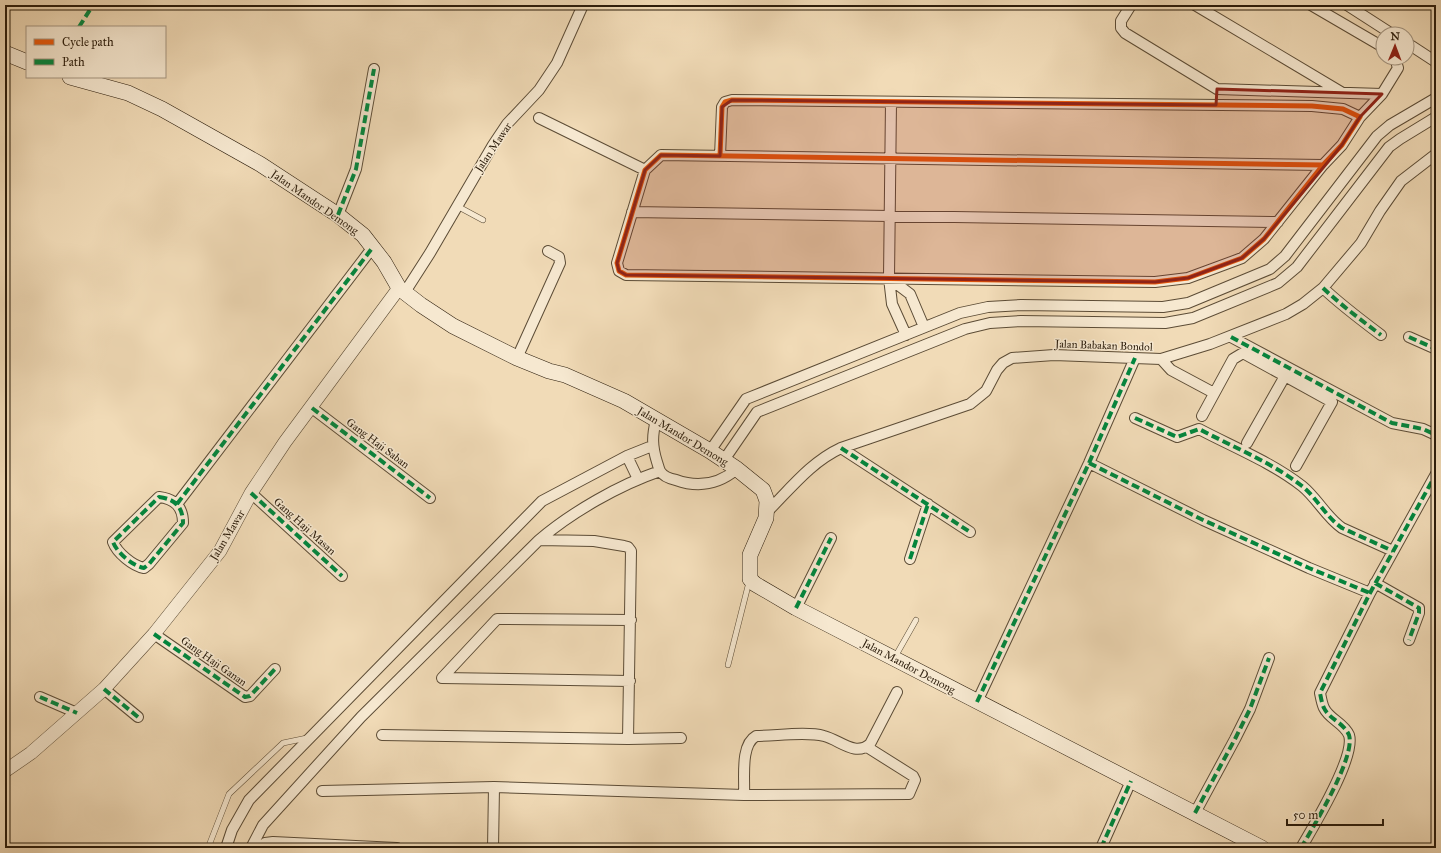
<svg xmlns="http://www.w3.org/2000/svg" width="1441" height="853" font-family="'IM FELL Great Primer',serif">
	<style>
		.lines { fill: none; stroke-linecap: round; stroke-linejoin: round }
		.service-casing { stroke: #5c4c36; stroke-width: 6 }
		.minor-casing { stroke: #5c4c36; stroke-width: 12 }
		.tertiary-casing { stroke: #5c4c36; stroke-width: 14 }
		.secondary-casing { stroke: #2b1c0b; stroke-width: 16 }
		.service { stroke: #f6e8d0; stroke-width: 5 }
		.minor { stroke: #f6e8d0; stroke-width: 10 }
		.tertiary { stroke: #f6e8d0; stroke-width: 13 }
		.secondary { stroke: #f6e8d0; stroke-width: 15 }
		.quiet { stroke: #00873e; stroke-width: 4; stroke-dasharray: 8 4; stroke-linecap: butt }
		.cycleway-casing { stroke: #f6e8d0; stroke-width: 8 }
		.cycleway { stroke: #e8590c; stroke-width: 5 }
		.marked { fill: #8f2418; fill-opacity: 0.2; stroke: #8f2418; stroke-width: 3; stroke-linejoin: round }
		.labels { text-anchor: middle; stroke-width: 3; stroke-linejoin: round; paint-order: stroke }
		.street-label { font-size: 11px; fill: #2b1c0b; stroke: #f6e8d0 }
	</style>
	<rect width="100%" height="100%" fill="#f1dbb7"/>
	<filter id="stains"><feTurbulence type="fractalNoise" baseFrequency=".005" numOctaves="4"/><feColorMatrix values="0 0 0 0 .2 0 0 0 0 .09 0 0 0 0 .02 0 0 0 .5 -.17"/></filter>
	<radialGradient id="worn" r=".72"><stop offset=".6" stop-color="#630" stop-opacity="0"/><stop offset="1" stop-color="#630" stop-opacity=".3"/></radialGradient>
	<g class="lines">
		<!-- service casing -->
		<g class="service-casing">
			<path id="service" d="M457,206l26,14
				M895,657l21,-37
				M728,665l21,-83
				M208,848l21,-54 54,-51 24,-5"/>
		</g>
		<!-- minor casing -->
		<g class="minor-casing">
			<path id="minor" d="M1131,5l-10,16v7l4,5 92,56 165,5 16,-26 -3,-10
				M1195,5l146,87
				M1311,5l72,42
				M1347,5l45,29
				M1407,43l29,19
				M891,102l-2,176 3,26 14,31
				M1360,117l22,-23
				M539,118l106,52
				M720,156l2,-49 3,-5 7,-2 580,6 31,3 17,8 -18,28 -19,20 -59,74 -22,19 -54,20 -33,4 -529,-7 -7,-4 -2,-8 28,-93 16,-15 662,10
				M632,212l646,10
				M338,215l18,-46 18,-100
				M889,278l21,16 14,33
				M1323,288c18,17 38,32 58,47
				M405,292l25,-39 63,-108 14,-21 32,-34 18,-27 26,-58
				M1231,337l161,86 31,6 13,6
				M1409,337l27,12
				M517,358l43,-95 -1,-6 -11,-6
				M1161,359l10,11 43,23
				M312,408l118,90
				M1202,416l31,-57 10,-6 89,49 -36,64
				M1135,418l42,19 22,-8c34,18 72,33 103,57 15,12 24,31 40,42l51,23
				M656,420c-4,16 -4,26 1,42 1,3 2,7 3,9 3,5 11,8 16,9 22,8 43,4 61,-11
				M1247,443l38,-67
				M841,448l129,84
				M710,451l36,-52 214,-86 28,-6 33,-2 142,2 25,-4 82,-34 15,-13 92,-120 13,-11 46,-27
				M627,456l11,23
				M724,460l33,-48 208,-83 25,-6 31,-2 144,2 28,-5 85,-35 19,-16 92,-120 11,-8 36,-22
				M1089,463l114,57 106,48 61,25
				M251,493l91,83
				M159,497c16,2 24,10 24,26l-34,41 -5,4c-11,-2 -27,-15 -31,-26z
				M177,504l196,-257
				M768,511c23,-23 43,-49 73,-63l129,-44 16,-13 11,-21 6,-7 9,-5 42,-3 107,4 49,-15 76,-30 17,-10 20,-16 38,-45 19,-32 21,-30 35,-27
				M539,540l55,1 30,5 4,1 3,4 -3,188
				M910,559l18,-55
				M1375,583l44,25v5l-10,27
				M796,608l35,-70
				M154,634l91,63 5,-1 25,-27
				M442,678l55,-59 134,1
				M442,678l188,3
				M104,689l34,28
				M40,697l37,16
				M977,702l112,-239 46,-105
				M382,735l246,4 53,-1
				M322,791l172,-4 250,8 165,-1 6,-14 -2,-4 -46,-29
				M744,795c1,-17 -4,-50 12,-59 20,0 50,-5 68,0 16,4 31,21 46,8l27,-52
				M1195,813l40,-74 15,-30 19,-51
				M226,848l6,-18 17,-30 293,-299 85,-45 25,-10
				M251,848l12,-23 98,-108 178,-177c33,-28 80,-55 121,-69
				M260,848l5,-5 8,-1 124,6
				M493,848l1,-61
				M1101,848l30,-67
				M1301,848c12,-21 55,-91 48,-113 -5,-12 -20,-16 -25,-27 -2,-4 -3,-10 -4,-15l50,-100 66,-119"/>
		</g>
		<!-- tertiary casing -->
		<g class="tertiary-casing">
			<path id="tertiary" d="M5,771l26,-18 73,-64 50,-55 66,-83 31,-58 34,-51 114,-154"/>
		</g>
		<!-- secondary casing -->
		<g class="secondary-casing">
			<path id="secondary" d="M5,53l22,9
				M70,77l58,16 34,16 98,55 78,51 25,20 21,27 15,26 22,17 32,21 64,32 32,13 16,4 59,26 86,50 27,18 26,21 4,11 -1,17 -16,37v24l5,5 41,24 466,240"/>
		</g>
		<!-- service -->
		<use href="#service" class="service"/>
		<!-- minor -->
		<use href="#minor" class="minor"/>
		<!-- tertiary -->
		<use href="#tertiary" class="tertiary"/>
		<!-- secondary -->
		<use href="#secondary" class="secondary"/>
		<!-- quiet -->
		<path class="quiet" d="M79,27l14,-22
			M338,215l18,-46 18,-100
			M1323,288c18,17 38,32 58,47
			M1231,337l161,86 31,6 13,6
			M1409,337l27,12
			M312,408l118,90
			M1135,418l42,19 22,-8c34,18 72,33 103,57 15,12 24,31 40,42l51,23
			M841,448l129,84
			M1089,463l114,57 106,48 61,25
			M251,493l91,83
			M159,497c16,2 24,10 24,26l-34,41 -5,4c-11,-2 -27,-15 -31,-26z
			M177,504l196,-257
			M910,559l18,-55
			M1375,583l44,25v5l-10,27
			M796,608l35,-70
			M154,634l91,63 5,-1 25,-27
			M104,689l34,28
			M40,697l37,16
			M977,702l112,-239 46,-105
			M1195,813l40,-74 15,-30 19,-51
			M1101,848l30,-67
			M1301,848c12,-21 55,-91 48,-113 -5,-12 -20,-16 -25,-27 -2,-4 -3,-10 -4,-15l50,-100 66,-119"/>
		<!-- cycleway casing -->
		<g class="cycleway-casing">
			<path id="cycleway" d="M720,156l2,-49 3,-5 7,-2 580,6 31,3 17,8 -18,28 -19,20 -59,74 -22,19 -54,20 -33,4 -529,-7 -7,-4 -2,-8 28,-93 16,-15 662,10"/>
		</g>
		<!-- cycleway -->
		<use href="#cycleway" class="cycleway"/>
	</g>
	<!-- marked area -->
	<path class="marked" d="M1217,89l165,5 -22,23 -18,28 -78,94 -22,19 -54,20 -33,4 -529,-7 -7,-4 -2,-8 28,-93 16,-15 59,1 2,-49 10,-7 484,5z"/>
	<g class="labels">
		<!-- street labels -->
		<g class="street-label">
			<text transform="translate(493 147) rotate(-56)" y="4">Jalan Mawar</text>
			<text transform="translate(315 202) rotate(35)" y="4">Jalan Mandor Demong</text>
			<text transform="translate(1104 345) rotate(2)" y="4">Jalan Babakan Bondol</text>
			<text transform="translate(683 436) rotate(31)" y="4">Jalan Mandor Demong</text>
			<text transform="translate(378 443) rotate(37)" y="4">Gang Haji Saban</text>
			<text transform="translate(305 526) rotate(42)" y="4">Gang Haji Masan</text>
			<text transform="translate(227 535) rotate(-59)" y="4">Jalan Mawar</text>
			<text transform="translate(214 661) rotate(35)" y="4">Gang Haji Ganan</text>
			<text transform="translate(909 666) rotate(28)" y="4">Jalan Mandor Demong</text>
		</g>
	</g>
	<!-- margin -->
	<rect width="1441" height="853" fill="none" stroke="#f1dbb7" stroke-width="20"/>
	<rect x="6" y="6" width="1429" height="841" fill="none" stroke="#2b1c0b" stroke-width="2"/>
	<rect x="10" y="10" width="1421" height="833" fill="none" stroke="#2b1c0b"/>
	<!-- legend -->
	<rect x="26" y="26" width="140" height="52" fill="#f6e8d0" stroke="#a59681"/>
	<rect x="34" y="39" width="20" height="6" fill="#e8590c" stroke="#a59681"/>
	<text x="62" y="46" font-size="12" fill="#2b1c0b">Cycle path</text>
	<rect x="34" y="59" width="20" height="6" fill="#00873e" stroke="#a59681"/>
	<text x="62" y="66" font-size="12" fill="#2b1c0b">Path</text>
	<!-- north arrow -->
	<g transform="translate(1395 46) rotate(1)"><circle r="19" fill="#f6e8d0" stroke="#a59681"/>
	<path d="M0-3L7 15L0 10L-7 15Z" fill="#8f2418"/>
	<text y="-6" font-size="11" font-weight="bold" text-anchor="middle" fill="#2b1c0b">N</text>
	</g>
	<!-- scale -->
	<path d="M1287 819v6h96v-6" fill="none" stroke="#2b1c0b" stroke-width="2"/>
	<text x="1293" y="819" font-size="12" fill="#2b1c0b" stroke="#f6e8d0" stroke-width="3" paint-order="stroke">50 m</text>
	<rect width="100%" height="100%" filter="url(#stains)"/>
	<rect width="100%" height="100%" fill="url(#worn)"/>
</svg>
